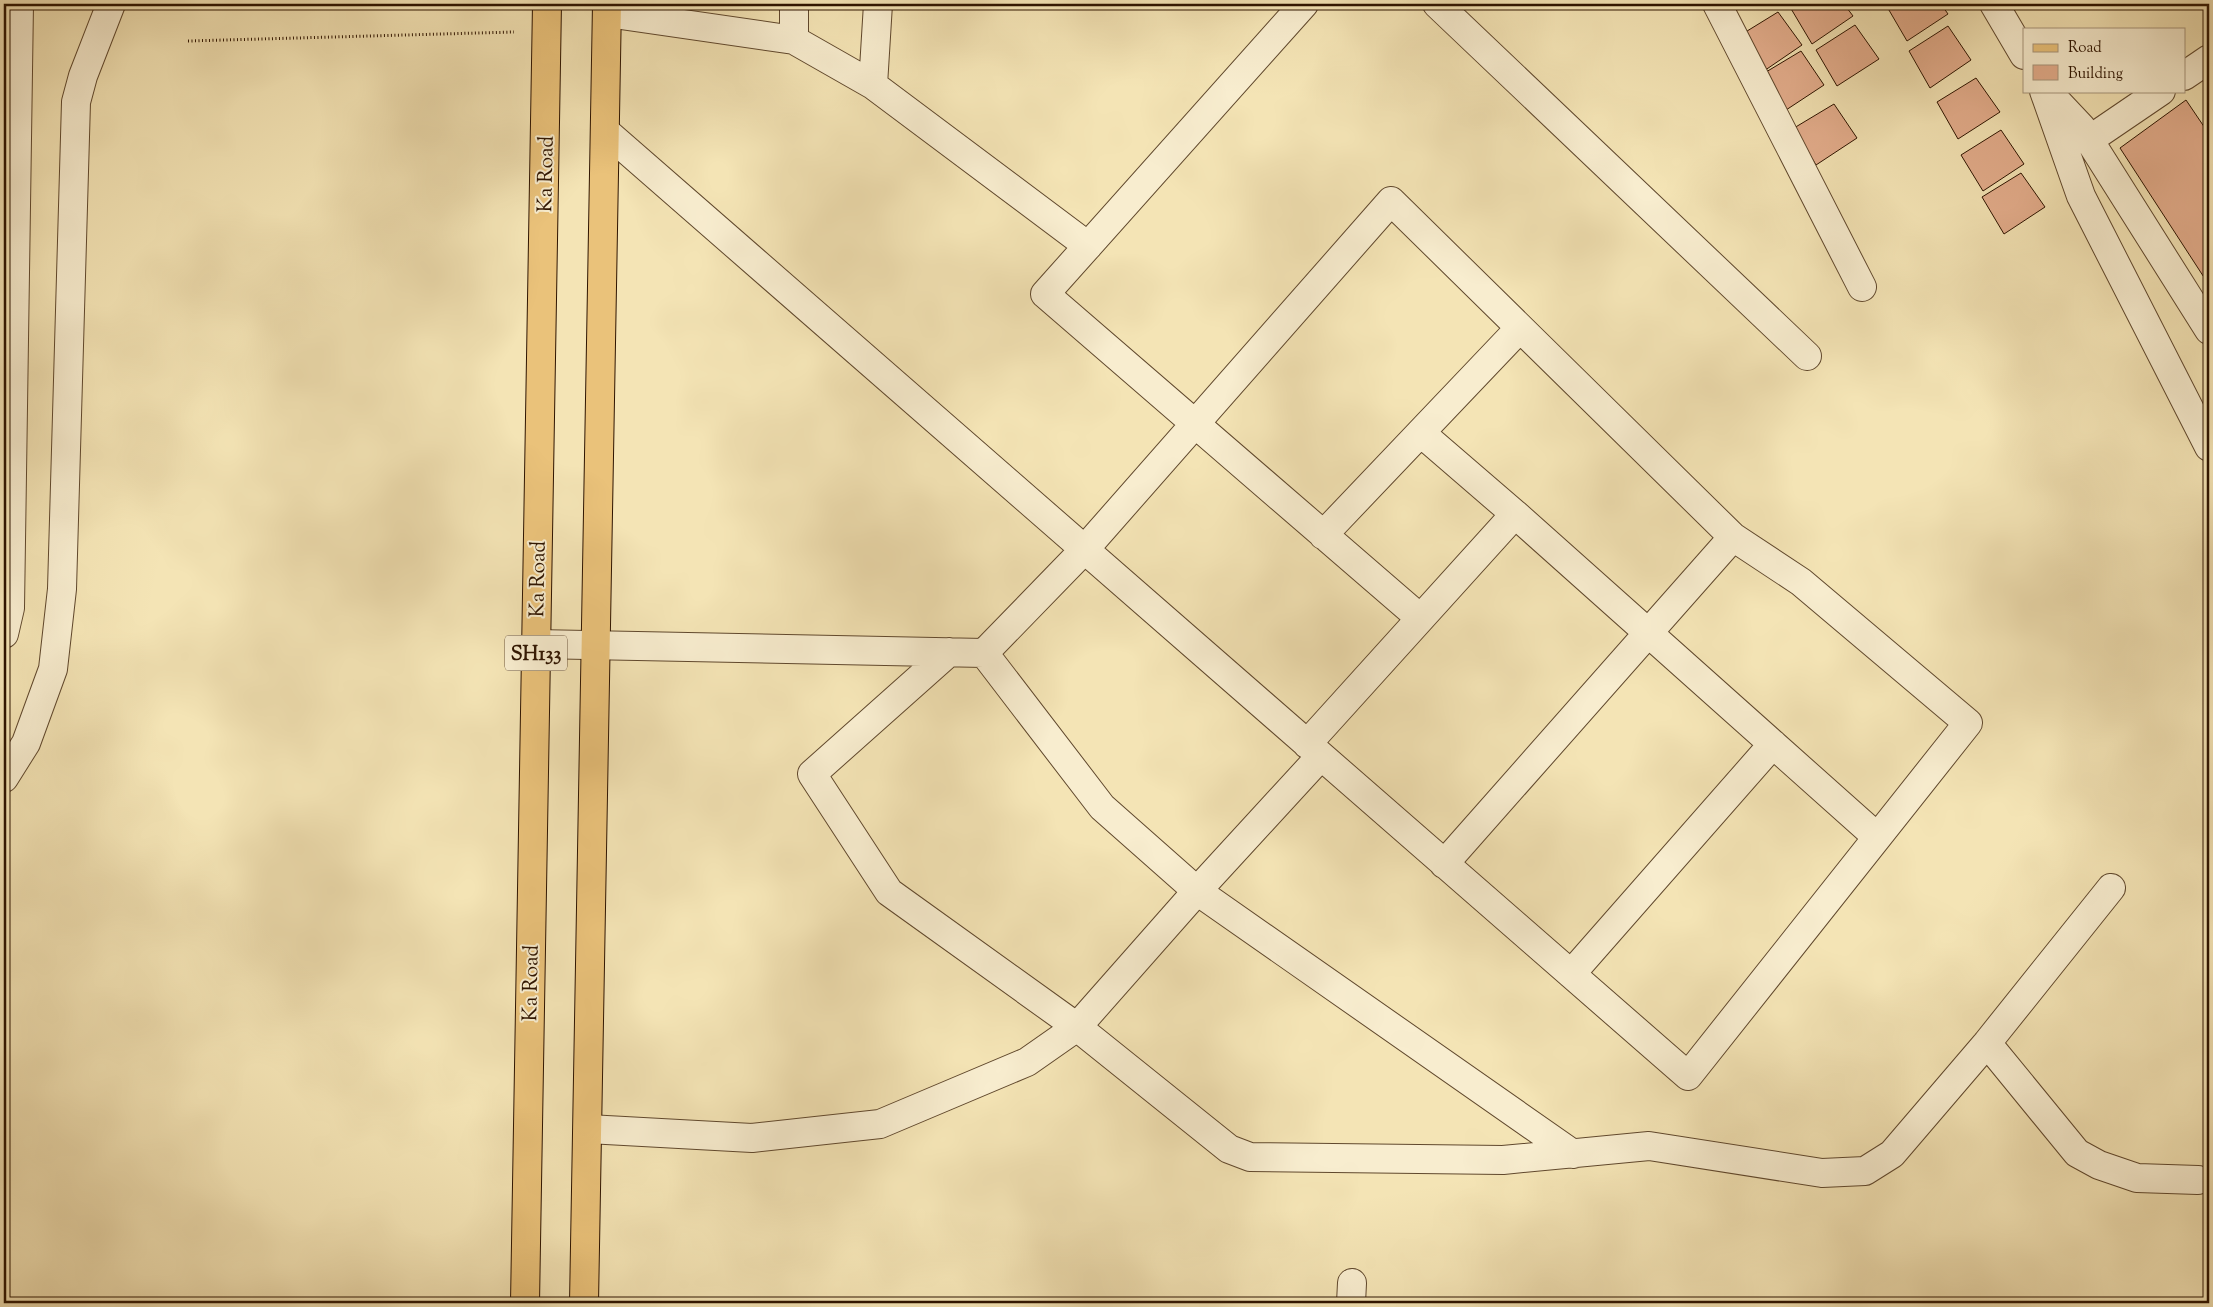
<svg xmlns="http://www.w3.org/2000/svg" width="2213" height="1307" font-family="'Sorts Mill Goudy',serif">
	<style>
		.building { fill: #e3ad8c; stroke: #2e1400 }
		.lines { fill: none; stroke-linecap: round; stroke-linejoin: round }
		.minor-casing { stroke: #60482d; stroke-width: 30 }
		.major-casing { stroke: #2e1400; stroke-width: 30 }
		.path { stroke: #2e1400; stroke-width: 3; stroke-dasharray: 1 2.5; stroke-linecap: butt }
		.minor { stroke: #f8edcf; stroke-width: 28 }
		.major { stroke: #eac27a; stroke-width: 28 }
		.labels { text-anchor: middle; stroke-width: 4; stroke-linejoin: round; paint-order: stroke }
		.shield { fill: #f8edcf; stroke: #6b553e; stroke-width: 1 }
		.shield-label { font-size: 20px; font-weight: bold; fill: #2e1400 }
		.street-label { font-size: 21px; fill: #2e1400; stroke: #f8edcf }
	</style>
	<rect width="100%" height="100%" fill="#f4e4b5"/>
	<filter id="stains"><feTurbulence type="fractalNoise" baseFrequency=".004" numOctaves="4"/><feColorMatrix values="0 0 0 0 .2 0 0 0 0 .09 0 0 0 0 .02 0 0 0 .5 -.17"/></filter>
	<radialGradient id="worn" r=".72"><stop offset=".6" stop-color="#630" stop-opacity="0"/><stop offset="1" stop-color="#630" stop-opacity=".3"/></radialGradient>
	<!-- building -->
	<path class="building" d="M1795,4h49l9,12 -41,28 -22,-37z
		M1941,4l7,10 -41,27 -21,-36z
		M1778,12l24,33 -41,28 -22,-37z
		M1855,25l24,34 -42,27 -21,-36z
		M1948,26l23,34 -41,28 -21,-37z
		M1801,51l23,34 -41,27 -22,-37z
		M1976,78l24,34 -42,27 -21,-37z
		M2186,100l23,34v151l-89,-137z
		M1834,104l23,34 -41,27 -22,-37z
		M2001,130l23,34 -41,27 -22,-36z
		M2021,173l24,34 -41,27 -22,-37z"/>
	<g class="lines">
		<!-- minor casing -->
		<g class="minor-casing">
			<path id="minor" d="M794,4v36
				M1304,4l-259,290 375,324
				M1437,4l370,352
				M1717,4l145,283
				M1994,4l30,51
				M607,13l187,27 79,45 215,161
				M2184,76l25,-17
				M873,85l5,-81
				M2044,91l37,105 128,251
				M2048,92l33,35 128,203
				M605,131l1083,945 280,-353 -167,-141 -68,-45
				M2089,140l72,-49
				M1421,433l94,81
				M1323,535l197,-207
				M4,634l6,-26 9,-604
				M536,644l448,9 100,-103 307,-349 342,336 -289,327
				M949,652l-137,122 77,118 188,135 152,122 21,8 253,3 146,-14 173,27 43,-2 27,-17 95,-111 124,-155
				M984,653l118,154 95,84 376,263
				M1307,744l208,-230 362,323
				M4,778l22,-35 27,-74 9,-80 14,-487 7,-26 28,-72
				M1571,974l202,-230
				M1987,1043l90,110 22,12 38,13 61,2
				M588,1129l164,9 128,-14 147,-62 50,-35 120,-136 123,-134
				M1351,1303l1,-20"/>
		</g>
		<!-- major casing -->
		<g class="major-casing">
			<path id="major" d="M525,1303l22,-1299
				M584,1303l23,-1299"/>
		</g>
		<!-- path -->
		<path class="path" d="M188,41l326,-9"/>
		<!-- minor -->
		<use href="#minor" class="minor"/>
		<!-- major -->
		<use href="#major" class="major"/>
	</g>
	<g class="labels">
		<!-- shield labels -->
		<rect class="shield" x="505" y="635.5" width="62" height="35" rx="4"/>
		<g class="shield-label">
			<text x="536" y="660">SH133</text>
		</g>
		<!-- street labels -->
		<g class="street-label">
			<text transform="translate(545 174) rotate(-89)" y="7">Ka Road</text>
			<text transform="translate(537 579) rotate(-89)" y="7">Ka Road</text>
			<text transform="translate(530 983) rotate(-89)" y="7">Ka Road</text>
		</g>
	</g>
	<!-- margin -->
	<rect width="2213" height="1307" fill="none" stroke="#f4e4b5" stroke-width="20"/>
	<rect x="5" y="5" width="2203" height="1297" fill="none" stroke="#2e1400" stroke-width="2.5"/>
	<rect x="10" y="10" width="2193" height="1287" fill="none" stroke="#2e1400"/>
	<!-- legend -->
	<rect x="2023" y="28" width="162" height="65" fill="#f8edcf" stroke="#a7967c"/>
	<rect x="2033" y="44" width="25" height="8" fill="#eac27a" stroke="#a7967c"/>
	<text x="2068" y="52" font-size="15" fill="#2e1400">Road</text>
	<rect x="2033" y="65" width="25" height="15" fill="#e3ad8c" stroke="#a7967c"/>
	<text x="2068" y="78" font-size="15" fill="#2e1400">Building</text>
	<rect width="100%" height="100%" filter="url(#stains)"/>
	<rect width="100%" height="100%" fill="url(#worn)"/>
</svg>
